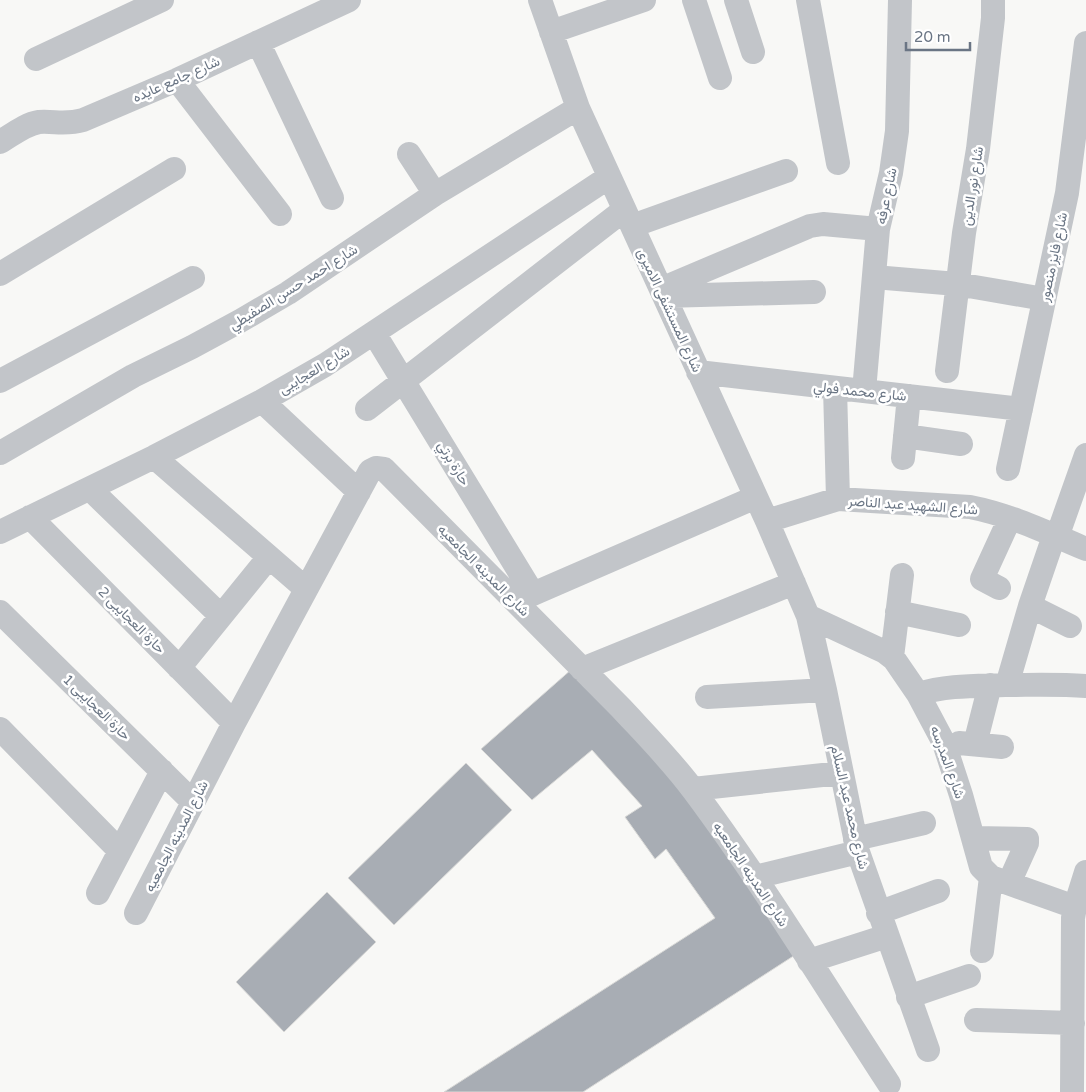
<svg xmlns="http://www.w3.org/2000/svg" width="1086" height="1092" font-family="'Varela Round',Vazirmatn,sans-serif">
	<style>
		.building { fill: #a8adb4; stroke: #dadad8 }
		.lines { fill: none; stroke-linecap: round; stroke-linejoin: round }
		.minor { stroke: #c2c5c9; stroke-width: 24 }
		.labels { text-anchor: middle; stroke-width: 5; stroke-linejoin: round; paint-order: stroke }
		.street-label { font-size: 14px; fill: #6a7584; stroke: #fff }
	</style>
	<rect width="100%" height="100%" fill="#f8f8f6"/>
	<!-- building -->
	<path class="building" d="M573,668l95,97 127,190 -212,137h-139l271,-174 -49,-69 -11,10 -30,-42 17,-11 -50,-56 -60,50 -51,-51z
		M466,763l46,47 -118,115 -46,-47z
		M327,892l49,50 -92,90 -48,-50z"/>
	<g class="lines">
		<!-- minor -->
		<path class="minor" d="M540,0l38,108 189,413 41,95 17,74 33,162 70,198
			M694,0l26,78
			M736,0l17,52
			M808,0l30,163
			M551,32l93,-32
			M258,42l74,156
			M36,59l126,-59
			M177,80l103,134
			M0,142c12,-7 25,-18 39,-20 16,-1 27,3 44,-2l94,-40 172,-80
			M409,154l26,40
			M632,226l154,-55
			M0,274l174,-105
			M874,277l83,7 87,15
			M661,289l149,-63 13,-2 55,5
			M664,296l150,-4
			M374,333l159,261
			M947,371l17,-138 14,-84 15,-131v-18
			M698,372l323,37
			M0,381l193,-103
			M835,388l3,111
			M864,391l14,-162 13,-56 6,-42 3,-131
			M262,401l97,91
			M367,409l257,-199
			M905,436l56,8
			M0,453l133,-77 59,-29 48,-26 48,-28 147,-99 143,-86
			M154,457l152,132
			M903,458l6,-62
			M1008,469l59,-276 19,-150
			M90,489l131,127
			M30,517l204,206
			M767,521l71,-22 132,8c41,8 78,26 116,42
			M0,532l154,-75 108,-56 63,-36 284,-188
			M1057,537l29,-82
			M999,588l-17,-9 28,-61
			M519,600l237,-103
			M1030,606l40,20
			M0,612l193,190
			M897,612l62,13
			M808,616l77,36 9,7 24,35 26,49 17,52 20,72 10,10 84,30
			M892,657l10,-82
			M179,668l90,-111
			M582,669l212,-86
			M1007,685l23,-79 24,-70
			M918,694c29,-9 57,-8 87,-9 27,0 54,-1 81,1
			M707,697l118,-7
			M0,729l120,122
			M959,743l43,4
			M975,744l15,-59
			M693,789l148,-16
			M973,838l54,1v4l-18,40
			M855,839l69,-16
			M755,877l103,-25
			M98,893l64,-122
			M136,913l98,-190 136,-252 6,-3 8,1 237,239c25,27 51,53 73,83 70,94 131,195 195,293
			M878,913l60,-22
			M982,951l9,-74
			M809,961l78,-25
			M908,997l61,-21
			M976,1020l97,3
			M1072,1092l1,-174 2,-11 11,-35"/>
	</g>
	<g class="labels">
		<!-- street labels -->
		<g class="street-label">
			<text transform="translate(176 79) rotate(-24)" y="5">شارع جامع عايده</text>
			<text transform="translate(972 186) rotate(-81)" y="5">شارع نور الدين</text>
			<text transform="translate(886 196) rotate(-78)" y="5">شارع عرفه</text>
			<text transform="translate(1053 257) rotate(-78)" y="5">شارع فايز منصور</text>
			<text transform="translate(293 287) rotate(-32)" y="5">شارع احمد حسن الصفيطي</text>
			<text transform="translate(670 310) rotate(65)" y="5">شارع المستشفى الاميرى</text>
			<text transform="translate(314 370) rotate(-31)" y="5">شارع العجايبى</text>
			<text transform="translate(860 391) rotate(6)" y="5">شارع محمد فولي</text>
			<text transform="translate(454 463) rotate(59)" y="5">حارة برتي</text>
			<text transform="translate(913 505) rotate(4)" y="5">شارع الشهيد عبد الناصر</text>
			<text transform="translate(484 570) rotate(45)" y="5">شارع المدينه الجامعيه</text>
			<text transform="translate(132 620) rotate(45)" y="5">حارة العجايبى 2</text>
			<text transform="translate(97 707) rotate(44)" y="5">حارة العجايبى 1</text>
			<text transform="translate(948 762) rotate(70)" y="5">شارع المدرسه</text>
			<text transform="translate(850 807) rotate(77)" y="5">شارع محمد عبد السلام</text>
			<text transform="translate(176 836) rotate(-63)" y="5">شارع المدينه الجامعيه</text>
			<text transform="translate(751 874) rotate(56)" y="5">شارع المدينه الجامعيه</text>
		</g>
	</g>
	<!-- scale -->
	<path d="M906 42v8h64v-8" fill="none" stroke="#6a7584" stroke-width="2.5"/>
	<text x="914" y="42" font-size="15" fill="#6a7584" stroke="#ffffff" stroke-width="4" paint-order="stroke">20 m</text>
</svg>
